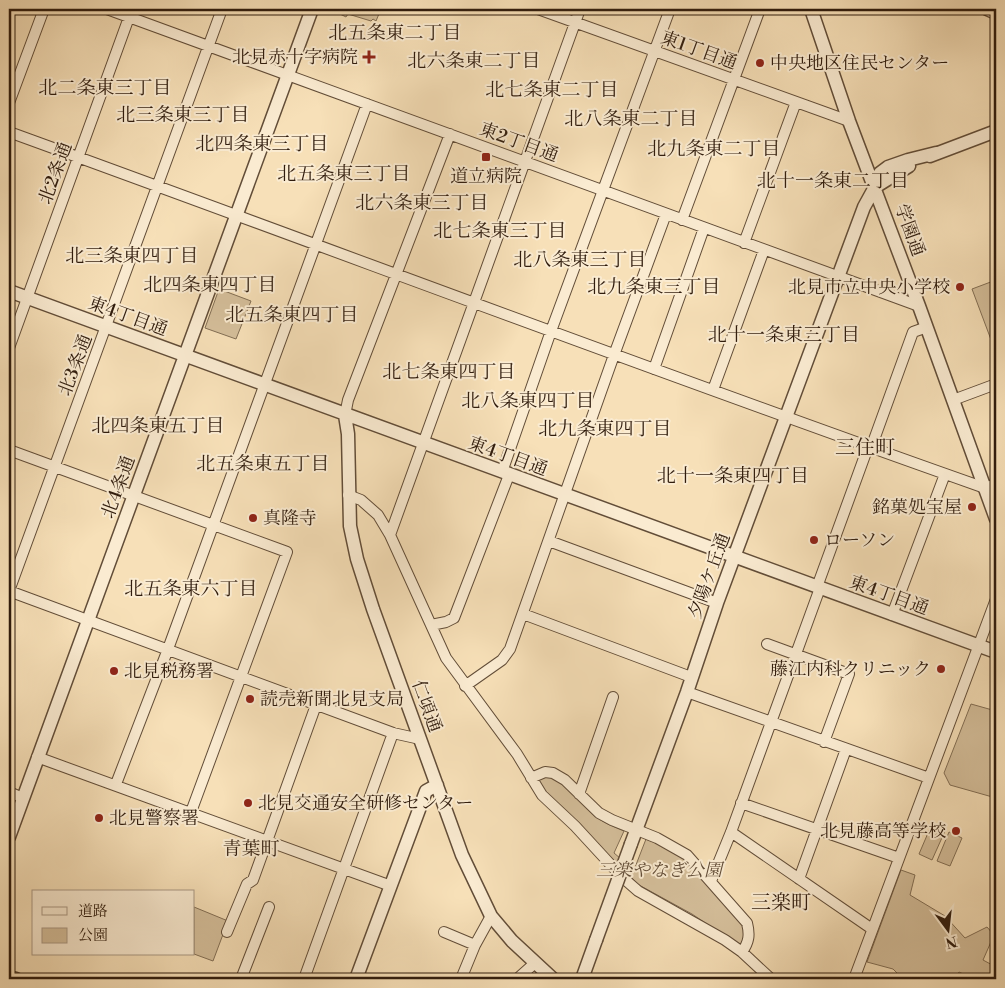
<svg xmlns="http://www.w3.org/2000/svg" width="1005" height="988" font-family="'Libre Bodoni','Noto Serif JP',serif">
	<style>
		.green { fill: #d5bf9b; stroke: #826e54 }
		.lines { fill: none; stroke-linecap: round; stroke-linejoin: round }
		.minor-casing { stroke: #624d38; stroke-width: 12 }
		.tertiary-casing { stroke: #624d38; stroke-width: 15 }
		.minor { stroke: #faebd1; stroke-width: 10 }
		.tertiary { stroke: #faebd1; stroke-width: 12 }
		.tertiary-bridge-casing { stroke: #624d38; stroke-width: 15; stroke-linecap: butt }
		.tertiary-bridge { stroke: #faebd1; stroke-width: 12 }
		.poi-dot { fill: #8f2418; stroke: #faebd1; stroke-width: 2 }
		.labels { text-anchor: middle; stroke-width: 4; stroke-linejoin: round; paint-order: stroke }
		.street-label { font-size: 18px; fill: #301c0d; stroke: #faebd1 }
		.poi-label { font-size: 18px; fill: #301c0d; stroke: #faebd1; text-anchor: start }
		.park-label { font-size: 18px; font-style: italic; fill: #624d38; stroke: #faebd1 }
		.neighbourhood-label { font-size: 19px; fill: #301c0d; stroke: #faebd1 }
		.quarter-label { font-size: 20px; fill: #301c0d; stroke: #faebd1 }
	</style>
	<rect width="100%" height="100%" fill="#f7e0b8"/>
	<filter id="stains"><feTurbulence type="fractalNoise" baseFrequency=".004" numOctaves="4"/><feColorMatrix values="0 0 0 0 .2 0 0 0 0 .09 0 0 0 0 .02 0 0 0 .5 -.17"/></filter>
	<radialGradient id="worn" r=".72"><stop offset=".6" stop-color="#630" stop-opacity="0"/><stop offset="1" stop-color="#630" stop-opacity=".3"/></radialGradient>
	<!-- green -->
	<path class="green" d="M342,9h39l-5,12 -3,-2 -2,2 -23,-7 -2,3 -6,-3z
		M996,280v73l-24,-64z
		M219,289l32,12 -15,38 -31,-11z
		M971,704l25,7v87l-46,-13 -6,-12z
		M546,776c18,2 35,28 49,40 9,7 19,11 29,15l-10,22 20,17 12,-31 23,9 17,13 55,60 5,13 -4,10 -4,1 -46,-31 -53,-29 -100,-99 -2,-5 3,-3z
		M931,826l14,5 -13,29 -13,-6z
		M949,832l13,6 -12,28 -13,-5z
		M901,870l14,5 -5,20 35,21 20,22 22,-11 7,8 -11,25 13,7v12h-22l-15,-7 -5,7h-51l-10,-10 -26,-7z
		M194,907l34,14 -15,40 -19,-7z"/>
	<g class="lines">
		<!-- minor casing -->
		<g class="minor-casing">
			<path id="minor" d="M107,9l812,297
				M538,9l311,112
				M9,103l35,-94
				M9,132c325,118 649,241 976,356l11,-4
				M682,220l78,-211
				M744,243l52,-141
				M9,348l123,-339
				M654,369l50,-141
				M713,390l51,-140
				M953,400l43,-16
				M345,415l3,-15 102,-266
				M871,448l42,-116 14,-5
				M9,450l278,102 -96,260
				M502,472l49,-141 119,-322
				M348,495l13,5 17,15 12,20 56,123 71,96 25,41 33,31 47,51 16,14 87,49 17,12 29,27
				M390,535l190,-526
				M549,541l168,62
				M817,587l51,-140
				M9,591l213,-582
				M9,591l384,142 27,6
				M523,614l168,63
				M892,615l53,-141
				M431,625l15,-3 8,-4 55,-143
				M767,644l82,30 -25,68
				M465,686l37,-26 8,-11 104,-294 52,-141
				M687,692l242,86
				M37,757l354,129
				M531,778l14,-6 8,1 12,7 34,33 13,7 45,18 30,17 60,68c3,12 2,19 -5,29
				M116,784l52,-135 199,-545
				M9,792l14,6
				M579,794l34,-97
				M741,803l158,55
				M731,832l141,97
				M799,879l47,-130
				M711,881l20,-49 89,-244
				M227,932l20,-48 6,-4 63,-175
				M444,932l31,13
				M241,979l28,-72
				M304,979l89,-246
				M461,979l14,-34 16,-29
				M517,979l18,-16
				M854,979l142,-380"/>
		</g>
		<!-- tertiary casing -->
		<g class="tertiary-casing">
			<path id="tertiary" d="M811,9l38,112 70,185 77,213
				M987,9l9,4
				M930,156l66,-25
				M875,187l34,-21
				M9,291l987,361
				M345,415l3,19 2,92 7,33 16,50 89,246 29,61 21,25 41,38
				M9,837c101,-276 201,-552 303,-828
				M631,844l56,-152 30,-89 147,-396 11,-20 5,-14 8,-6 20,-7 28,-7
				M9,977l7,2
				M356,979l70,-188 11,-6
				M582,979l14,-39"/>
		</g>
		<!-- minor -->
		<use href="#minor" class="minor"/>
		<!-- tertiary -->
		<use href="#tertiary" class="tertiary"/>
		<!-- tertiary-bridge casing -->
		<g class="tertiary-bridge-casing">
			<path id="tertiary-bridge" d="M596,940l35,-96"/>
		</g>
		<!-- tertiary-bridge -->
		<use href="#tertiary-bridge" class="tertiary-bridge"/>
	</g>
	<!-- markers -->
	<g class="poi-dot">
		<path d="M366.5 49.5h5v5h5v5h-5v5h-5v-5h-5v-5h5z"/>
		<circle cx="760" cy="63" r="5"/>
		<rect x="481" y="152" width="10" height="10" rx="2.5"/>
		<circle cx="960" cy="287" r="5"/>
		<circle cx="972" cy="507" r="5"/>
		<circle cx="253" cy="518" r="5"/>
		<circle cx="814" cy="540" r="5"/>
		<circle cx="941" cy="669" r="5"/>
		<circle cx="114" cy="671" r="5"/>
		<circle cx="250" cy="699" r="5"/>
		<circle cx="248" cy="803" r="5"/>
		<circle cx="99" cy="818" r="5"/>
		<circle cx="956" cy="831" r="5"/>
	</g>
	<g class="labels">
		<!-- street labels -->
		<g class="street-label">
			<text transform="translate(699 50) rotate(20)" y="6">東1丁目通</text>
			<text transform="translate(519 142) rotate(20)" y="6">東2丁目通</text>
			<text transform="translate(55 173) rotate(-70)" y="6">北2条通</text>
			<text transform="translate(910 230) rotate(70)" y="6">学園通</text>
			<text transform="translate(128 316) rotate(20)" y="6">東4丁目通</text>
			<text transform="translate(75 365) rotate(-69)" y="6">北3条通</text>
			<text transform="translate(508 456) rotate(20)" y="6">東4丁目通</text>
			<text transform="translate(118 487) rotate(-70)" y="6">北4条通</text>
			<text transform="translate(709 576) rotate(-70)" y="6">夕陽ケ丘通</text>
			<text transform="translate(889 595) rotate(20)" y="6">東4丁目通</text>
			<text transform="translate(427 706) rotate(70)" y="6">仁頃通</text>
		</g>
		<!-- poi labels -->
		<g class="poi-label">
			<text x="358" y="63" text-anchor="end">北見赤十字病院</text>
			<text x="770" y="69">中央地区住民センター</text>
			<text x="486" y="182" text-anchor="middle">道立病院</text>
			<text x="950" y="293" text-anchor="end">北見市立中央小学校</text>
			<text x="962" y="513" text-anchor="end">銘菓処宝屋</text>
			<text x="263" y="524">真隆寺</text>
			<text x="824" y="546">ローソン</text>
			<text x="931" y="675" text-anchor="end">藤江内科クリニック</text>
			<text x="124" y="677">北見税務署</text>
			<text x="260" y="705">読売新聞北見支局</text>
			<text x="258" y="809">北見交通安全研修センター</text>
			<text x="109" y="824">北見警察署</text>
			<text x="946" y="837" text-anchor="end">北見藤高等学校</text>
		</g>
		<!-- park labels -->
		<g class="park-label">
			<text x="659" y="876">三楽やなぎ公園</text>
		</g>
		<!-- neighbourhood labels -->
		<g class="neighbourhood-label">
			<text x="395" y="39">北五条東二丁目</text>
			<text x="474" y="67">北六条東二丁目</text>
			<text x="105" y="94">北二条東三丁目</text>
			<text x="552" y="96">北七条東二丁目</text>
			<text x="183" y="121">北三条東三丁目</text>
			<text x="631" y="125">北八条東二丁目</text>
			<text x="262" y="150">北四条東三丁目</text>
			<text x="714" y="155">北九条東二丁目</text>
			<text x="344" y="180">北五条東三丁目</text>
			<text x="833" y="187">北十一条東二丁目</text>
			<text x="422" y="209">北六条東三丁目</text>
			<text x="500" y="237">北七条東三丁目</text>
			<text x="132" y="262">北三条東四丁目</text>
			<text x="580" y="266">北八条東三丁目</text>
			<text x="210" y="291">北四条東四丁目</text>
			<text x="654" y="293">北九条東三丁目</text>
			<text x="292" y="321">北五条東四丁目</text>
			<text x="784" y="341">北十一条東三丁目</text>
			<text x="449" y="378">北七条東四丁目</text>
			<text x="528" y="407">北八条東四丁目</text>
			<text x="158" y="432">北四条東五丁目</text>
			<text x="605" y="435">北九条東四丁目</text>
			<text x="263" y="470">北五条東五丁目</text>
			<text x="733" y="482">北十一条東四丁目</text>
			<text x="191" y="595">北五条東六丁目</text>
			<text x="251" y="855">青葉町</text>
		</g>
		<!-- quarter labels -->
		<g class="quarter-label">
			<text x="865" y="454">三住町</text>
			<text x="781" y="909">三楽町</text>
		</g>
	</g>
	<!-- margin -->
	<rect width="1005" height="988" fill="none" stroke="#f7e0b8" stroke-width="30"/>
	<rect x="10" y="10" width="985" height="968" fill="none" stroke="#301c0d" stroke-width="2.5"/>
	<rect x="15" y="15" width="975" height="958" fill="none" stroke="#301c0d"/>
	<!-- legend -->
	<rect x="32" y="890" width="162" height="65" fill="#faebd1" stroke="#a99883"/>
	<rect x="42" y="907" width="25" height="8" fill="#faebd1" stroke="#a99883"/>
	<text x="78" y="916" font-size="15" fill="#301c0d">道路</text>
	<rect x="42" y="928" width="25" height="15" fill="#d5bf9b" stroke="#a99883"/>
	<text x="78" y="940" font-size="15" fill="#301c0d">公園</text>
	<!-- north arrow -->
	<g transform="translate(948 930) rotate(165)" stroke="#faebd1" stroke-width="4" paint-order="stroke">
	<path d="M0-4L9 19L0 12L-9 19Z" fill="#301c0d"/>
	<text y="-8" font-size="14" font-weight="bold" text-anchor="middle" fill="#301c0d">N</text>
	</g>
	<rect width="100%" height="100%" filter="url(#stains)"/>
	<rect width="100%" height="100%" fill="url(#worn)"/>
</svg>
